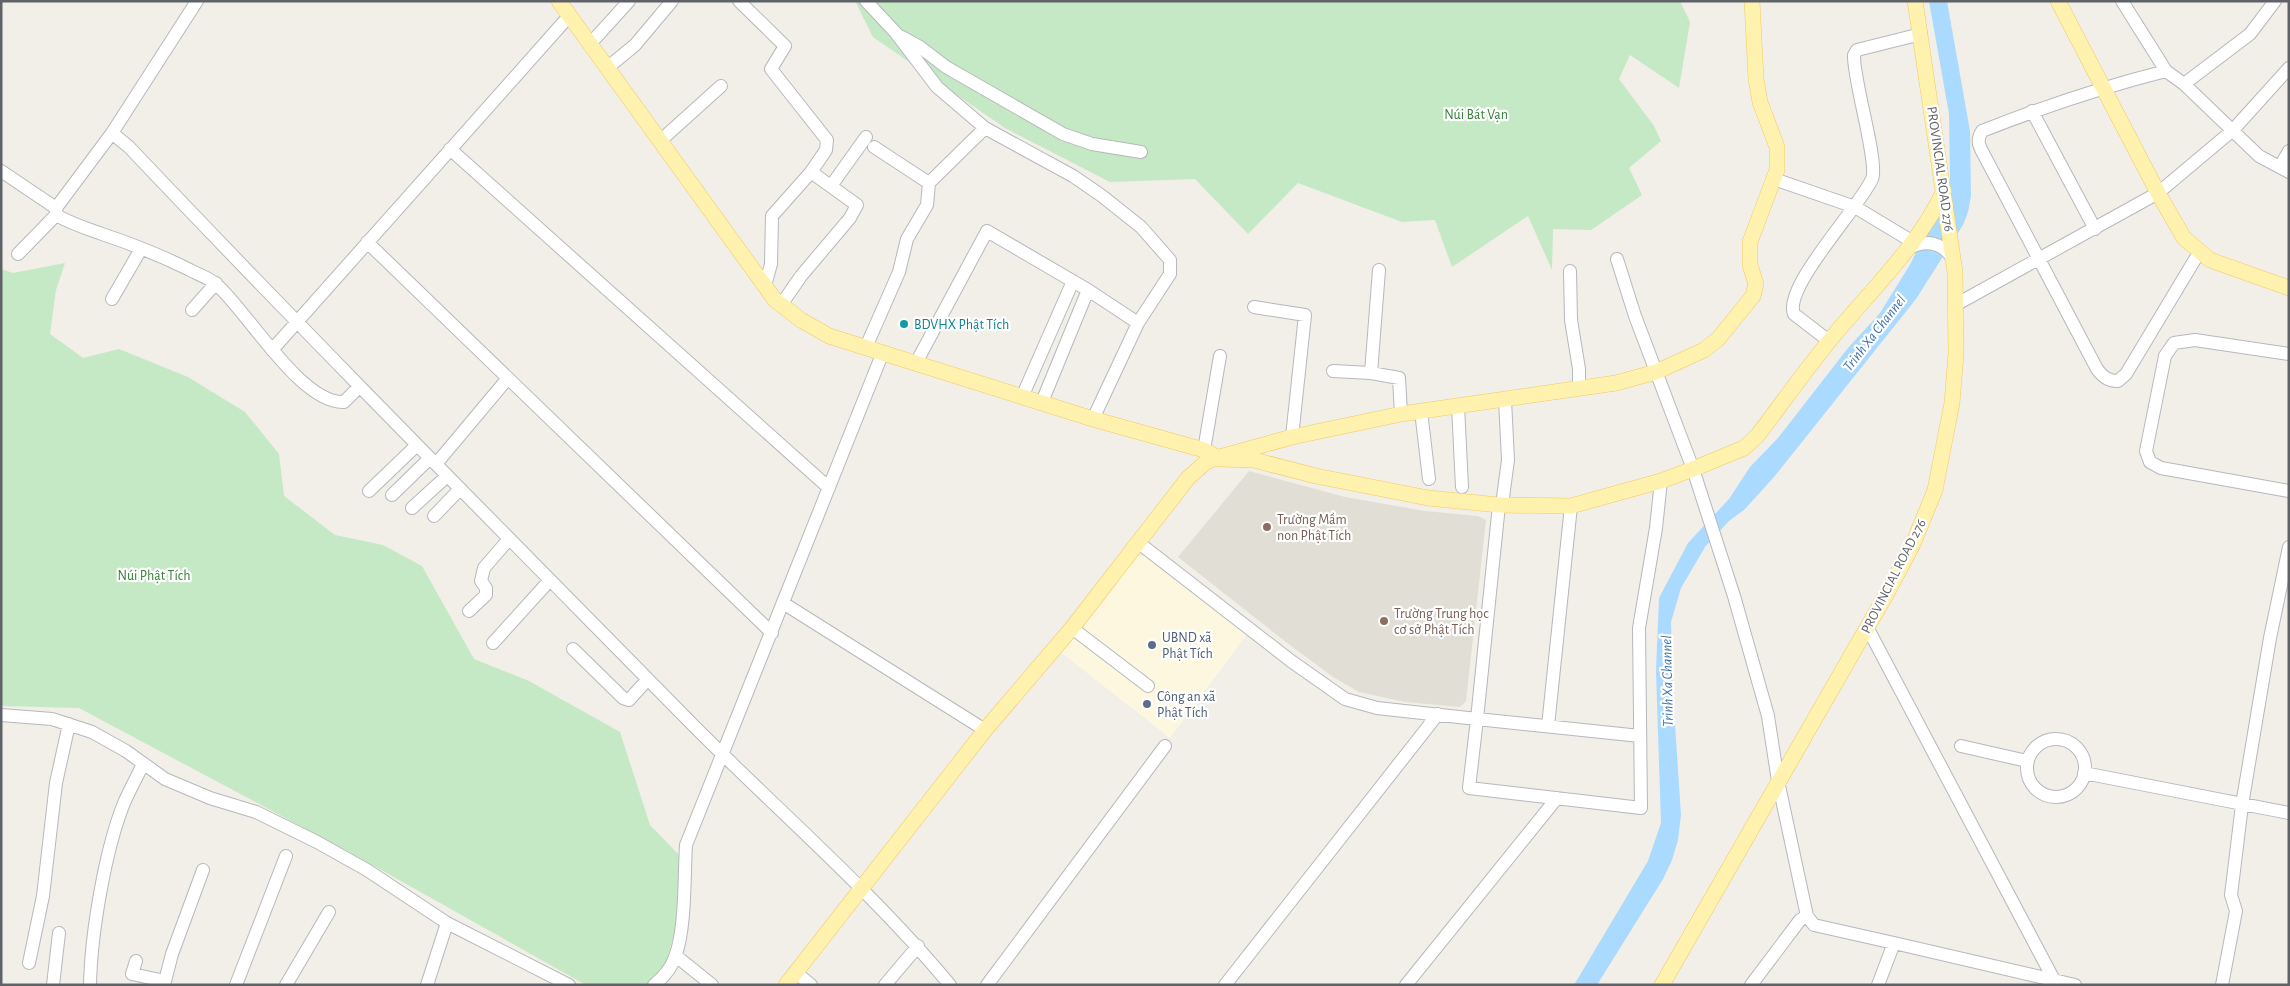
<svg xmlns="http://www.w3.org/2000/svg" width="2290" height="986" font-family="'Alegreya Sans',sans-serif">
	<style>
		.commercial { fill: #fef7e0 }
		.education { fill: #e1ded6 }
		.green { fill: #c5e8c5 }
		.water { fill: #aadaff }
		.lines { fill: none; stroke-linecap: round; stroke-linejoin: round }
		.minor-casing { stroke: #b5b8bc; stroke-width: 14 }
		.major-casing { stroke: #f2c960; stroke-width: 16 }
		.minor { stroke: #fff; stroke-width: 12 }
		.major { stroke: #fff2af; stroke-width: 15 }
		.culture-dot { fill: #0f9aa8; stroke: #fff; stroke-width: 2 }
		.education-dot { fill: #8d6e63; stroke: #fff; stroke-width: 2 }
		.service-dot { fill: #5c6f8a; stroke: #fff; stroke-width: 2 }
		.labels { text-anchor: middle; stroke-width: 4.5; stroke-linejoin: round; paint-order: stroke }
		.park-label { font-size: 14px; fill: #348238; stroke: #fff }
		.street-label { font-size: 14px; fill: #5f6368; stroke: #fff }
		.culture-label { font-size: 14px; fill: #0d838f; stroke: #fff; text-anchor: start }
		.education-label { font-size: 14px; fill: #785e54; stroke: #fff; text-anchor: start }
		.service-label { font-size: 14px; fill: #4e5e75; stroke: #fff; text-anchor: start }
		.water-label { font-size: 15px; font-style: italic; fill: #4174aa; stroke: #fff }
	</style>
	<rect width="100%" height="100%" fill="#f1efe8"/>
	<!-- commercial -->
	<path class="commercial" d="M1135,556h9l103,78 -77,104 -111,-87 11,-13h7l6,-9v-9z"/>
	<!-- education -->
	<path class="education" d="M1249,471l96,26 80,14 53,5 8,4 -20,181 -6,6 -55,-5 -46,-10 -26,-15 -47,-35 -108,-85z"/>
	<!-- green -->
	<path class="green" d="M855,1h825l10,21 -11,66 -49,-33 -11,24 35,47 7,15 -32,27 13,27 -51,35 -38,-1 -1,41 -24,-54 -76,51 -17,-47 -33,2 -104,-39 -50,51 -53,-55 -85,3 -105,-54 -132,-91z
		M65,263l-9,27 -6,44 33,24 36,-9 69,28 57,35 34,42 5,42 51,39 48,10 39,21 52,93 55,22 91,51 30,93 30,31 -2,62 -14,54 -17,13h-61l-235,-132 -272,-145 -78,-2v-437l12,4z"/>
	<!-- water -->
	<path class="water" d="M1929,1h18l23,130 1,65 -3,16 -5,13 -47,74 -142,178 -29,32 -16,12 -24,26 -24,41 -10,34 2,72 8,121 -3,25 -6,20 -9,19 -66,106h-23l74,-124 13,-38 -5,-152 3,-73 29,-55 41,-44 21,-32 28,-29 70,-90 32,-35 31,-50 39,-84 -1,-65z"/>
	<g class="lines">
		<!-- minor casing -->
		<g class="minor-casing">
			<path id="minor" d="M739,1l46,45 -14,23 56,71 -1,10 -15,22 -39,44 -1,48 -6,22
				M866,1l30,32 41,54 48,41 88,48 29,20 39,31 29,33v14l-32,49 -45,96
				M2122,1l44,70
				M902,37l18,10 26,20 117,67 29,10 49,8
				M590,44l39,-43
				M607,68l28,-23 37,-44
				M2184,84l66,-50 25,-33
				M2032,111l63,118
				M112,133l85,-132
				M660,141l61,-55
				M874,147l55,36
				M450,149l379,339
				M2280,167l9,-16
				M1,171l55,37v7c16,9 29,13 46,19 30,10 60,22 88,36 9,5 20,8 27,15 30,26 84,119 127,117l15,-15
				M1774,179l81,28 58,35
				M831,186l35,-49
				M56,208l56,-75 17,14c184,194 372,383 560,574 87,88 182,169 261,264
				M367,242l405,391
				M1907,249c19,-10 36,-8 47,12
				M2200,251l-74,123 -8,7c-10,0 -15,-4 -21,-12l-113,-214c-5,-9 -8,-14 -2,-24 61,-24 120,-44 184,-60l18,13 75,72 30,16
				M18,254l38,-39
				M1617,259l18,57 58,153 41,127 34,120 10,65 29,135 7,9 80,18 -16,42
				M1570,271l1,49 8,49v19
				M112,299l29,-50
				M1957,304l201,-111 75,-63 56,-62
				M781,305l20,-29 49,-58 7,-13 -46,-33
				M1254,307l51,8 -13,122
				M192,310l24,-27
				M1829,341l-35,-27c-11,-27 65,-106 78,-135 7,-16 -19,-99 -18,-124l3,-5 64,-16
				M866,347l33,-75 8,-33 20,-34 2,-22 56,-55
				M272,350l298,-335
				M2289,354l-94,-14 -21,3 -9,13 -19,95 4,11 11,6 128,23
				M916,363l71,-132 101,59 50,33
				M1333,371l38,2 28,5 2,36
				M1371,373l8,-103
				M1022,397l51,-116
				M1042,402l46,-112
				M1458,406l4,81
				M1421,411l8,68
				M1204,450l16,-94
				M436,464l72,-86
				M369,491l48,-46
				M392,495l38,-37
				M1502,505l6,-45 -3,-60
				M412,508l35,-32
				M434,516l26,-27
				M1139,543l152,118 54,38 32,9 100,11 22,-214
				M783,603l202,127
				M469,611l17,-16v-7l-5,-7 3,-13 25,-29
				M1867,627l187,353
				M1072,628l76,58
				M493,643l57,-63
				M573,649l50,49 6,2 19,-21
				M1,715l51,4 40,13 34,19 39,28 45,19 46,14 61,30 50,28 80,53 122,62
				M1548,726l23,-220
				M1640,736l-163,-17 -8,69 172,20 -2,-180 17,-100 5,-47
				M2027 768a29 29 0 1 1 58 0a29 29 0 1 1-58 0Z
				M1961,746l66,15
				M2084,773l205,40
				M1894,943l181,42
				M676,956l36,29
				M136,961l-4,13 33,7
				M29,963l14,-67 13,-113 13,-59
				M795,972l16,13
				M53,985l6,-52
				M90,985c1,-51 15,-135 34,-182 6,-14 13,-26 19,-39
				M164,985l8,-31 31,-84
				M236,985l50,-129
				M286,985l43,-73
				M427,985l20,-62
				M654,985c10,-8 17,-16 21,-28 11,-29 9,-81 11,-112l197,-493
				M885,985l33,-39
				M987,985l178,-239
				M1225,985l213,-271
				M1406,985l151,-187
				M1751,985l49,-65 7,-4
				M2222,985l14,-74 -5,-16 11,-90 28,-167 19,-91"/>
		</g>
		<!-- major casing -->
		<g class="major-casing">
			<path id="major" d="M559,1l216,299 26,20 28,16 264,83 111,31 16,9 34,1 62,16 112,22 71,7 72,1 90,-25 32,-12 51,-21 14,-13c24,-32 47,-64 72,-95 39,-48 87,-92 114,-149
				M2058,1l100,192 26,45 26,22 79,28
				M786,985l199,-255 87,-102 116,-150 18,-16 10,-4 76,-21 109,-23 215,-31 40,-11 48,-22 14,-11 35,-43 3,-12 -6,-19v-23l27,-72v-23l-17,-45 -4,-23 -4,-78
				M1662,985l225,-392 26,-49 22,-54 17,-87 4,-49 -1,-82 -40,-271"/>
		</g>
		<!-- minor -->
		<use href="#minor" class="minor"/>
		<!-- major -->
		<use href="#major" class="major"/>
	</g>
	<!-- markers -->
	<circle class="culture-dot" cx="904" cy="324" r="5"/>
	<g class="education-dot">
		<circle cx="1267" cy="527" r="5"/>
		<circle cx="1384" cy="621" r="5"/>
	</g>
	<g class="service-dot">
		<circle cx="1152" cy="645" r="5"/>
		<circle cx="1147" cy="704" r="5"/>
	</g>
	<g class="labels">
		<!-- park labels -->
		<g class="park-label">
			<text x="1476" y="119">Núi Bát Vạn</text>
			<text x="154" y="580">Núi Phật Tích</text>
		</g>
		<!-- street labels -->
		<g class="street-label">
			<text transform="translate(1941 169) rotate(82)" y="5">PROVINCIAL ROAD 276</text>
			<text transform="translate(1893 576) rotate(-63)" y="5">PROVINCIAL ROAD 276</text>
		</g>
		<!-- culture labels -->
		<g class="culture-label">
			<text x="914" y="329">BDVHX Phật Tích</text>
		</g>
		<!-- education labels -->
		<g class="education-label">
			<text x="1277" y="524">Trường Mầm<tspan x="1277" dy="16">non Phật Tích</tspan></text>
			<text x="1394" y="618">Trường Trung học<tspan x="1394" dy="16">cơ sở Phật Tích</tspan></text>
		</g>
		<!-- service labels -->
		<g class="service-label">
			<text x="1162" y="642">UBND xã<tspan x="1162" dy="16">Phật Tích</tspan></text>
			<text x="1157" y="701">Công an xã<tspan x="1157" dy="16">Phật Tích</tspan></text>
		</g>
		<!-- water labels -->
		<g class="water-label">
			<text transform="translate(1874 333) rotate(-52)" y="5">Trinh Xa Channel</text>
			<text transform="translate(1667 681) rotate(-91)" y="5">Trinh Xa Channel</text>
		</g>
	</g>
	<!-- border -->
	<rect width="2290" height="986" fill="none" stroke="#5f6368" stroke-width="5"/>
</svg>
